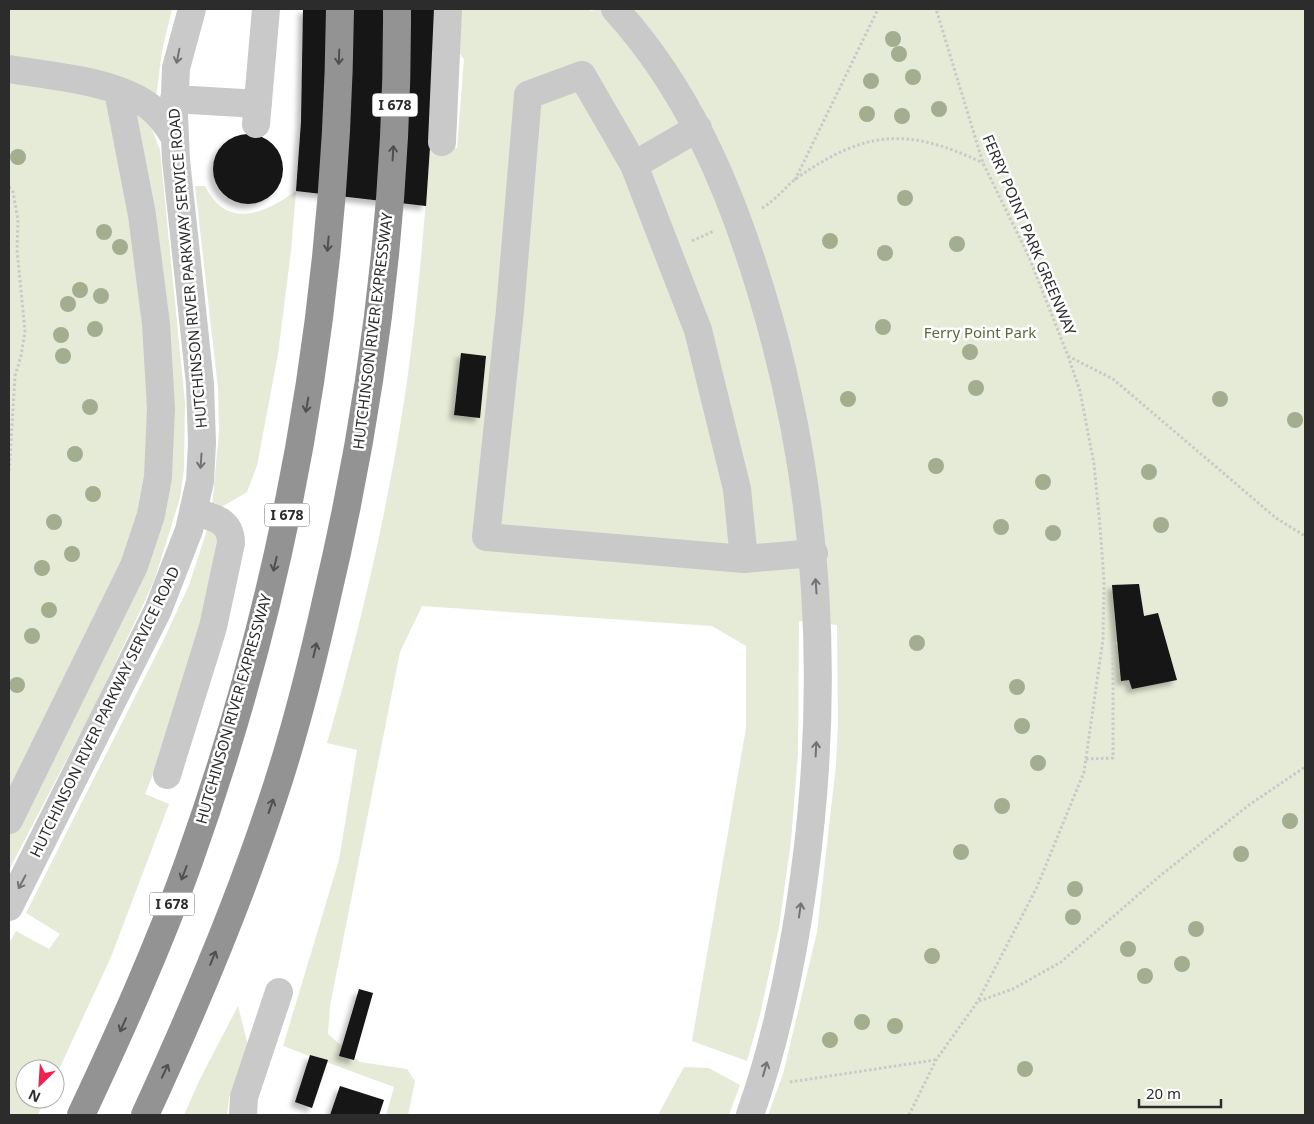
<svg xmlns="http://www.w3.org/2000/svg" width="1314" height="1124" font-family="'Noto Sans',sans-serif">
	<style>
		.green { fill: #e5ebd7 }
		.building { fill: #131313; filter: url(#shadow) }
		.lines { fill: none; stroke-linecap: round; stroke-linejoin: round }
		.path { stroke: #c9c9c9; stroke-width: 3; stroke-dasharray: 2.5 2.5; stroke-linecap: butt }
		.minor { stroke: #c9c9c9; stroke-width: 28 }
		.highway { stroke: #939393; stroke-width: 28 }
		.tree { fill: #a3ad90 }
		.oneway { stroke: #737373 }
		.oneway2 { stroke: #505050 }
		.labels { text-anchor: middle; stroke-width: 5; stroke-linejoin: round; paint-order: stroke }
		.shield { fill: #fff; stroke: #6b6b6b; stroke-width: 1 }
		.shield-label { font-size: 14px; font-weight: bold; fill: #2c2c2c }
		.street-label { font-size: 15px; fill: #2c2c2c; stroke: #fff }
		.park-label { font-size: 15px; fill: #576a36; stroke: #fff }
	</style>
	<defs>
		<filter id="shadow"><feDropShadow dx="-4.5" dy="4.5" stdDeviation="2.5" flood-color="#0004"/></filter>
	</defs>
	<rect width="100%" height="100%" fill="#fff"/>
	<!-- green -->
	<path class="green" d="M9,9h163l-10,42 -10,78 8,21 25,253 -1,66 -4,29 -25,80 -10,23 -51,106 -85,163z
		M459,9h130l2,2 8,-2h706v1106h-537l15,-41 34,-142 19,-167 2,-42 -1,-98 -38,-4 -1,132 -7,88 -12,86 -19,88 -13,46 -55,-20 54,-313v-82l-34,-20 -290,-20 -22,46 -70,354 -2,28 32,28 47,7 8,12 -7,34h-22l8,-28 -111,-41 56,-186 18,-110 -30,-7c33,-114 60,-230 78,-348 12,-82 19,-165 25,-248l27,1 7,-89 -5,-6z
		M195,186h10c22,44 59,28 91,5l-5,60 -13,103 -21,112 -10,26 -27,16 -8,-2 7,-74 -1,-44z
		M208,527l11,12 1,21 -62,202 -13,32 24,10 -58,153 -56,121v-9h-30v30h20l-7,16h-29v-172l7,-12 33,18 11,-15 -34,-21 137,-272 26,-56z
		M238,1006l10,39 -19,53 -2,17h-43l16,-36z
		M684,1067l25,1 31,17 -11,30h-71z"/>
	<!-- building -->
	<path class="building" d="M303,9h132l-5,138 -4,59 -130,-15 5,-69z
		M213 169a35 35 0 1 1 70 0a35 35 0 1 1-70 0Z
		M461,353l25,3 -6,62 -26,-3z
		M1139,584l5,32 14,-3 19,67 -45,9 -3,-9 -8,1 -9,-96z
		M359,989l14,4 -19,67 -15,-4z
		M310,1055l18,5 -16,48 -17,-6z
		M340,1086l44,14 -5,15h-49z"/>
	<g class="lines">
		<!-- path -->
		<path class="path" d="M795,180l83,-171
			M9,187l4,5 5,28 -1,30 8,81 -4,25 -6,20 -6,97
			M762,208c14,-8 23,-21 35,-30 68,-48 111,-51 186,-15
			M692,241l22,-10
			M1068,356l45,23 163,139 29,18
			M1086,759l27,-1v-115h4
			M979,1001l34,-12 48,-27 100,-87 88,-70 56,-38
			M790,1082l145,-22
			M909,1115l27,-55 42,-59 59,-114 47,-115 19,-133 1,-58 -4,-55 -6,-62 -14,-73 -12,-35 -39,-99 -46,-94 -47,-154"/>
		<!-- minor -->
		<path class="minor" d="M615,9c73,80 115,179 146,282 58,191 70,389 43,587 -11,81 -27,160 -54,237
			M9,69c42,7 101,11 137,35 12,8 20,20 28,32
			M174,99l84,5
			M256,124l10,-115
			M698,128l-64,37 -52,-90 -54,20 -18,215 -24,227 258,22 70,-6
			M442,142l6,-133
			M634,165l64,165 39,159 7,70
			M167,775l46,-148 18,-84c0,-23 -18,-26 -37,-31
			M9,820l125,-254 17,-51 7,-38 3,-69 -5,-84 -14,-109 -24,-124
			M9,907l149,-297 31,-80 11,-49 2,-38 -2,-59 -24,-224 -2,-44 2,-48 16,-59
			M243,1115l1,-18 35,-105"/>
		<!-- highway -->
		<path class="highway" d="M81,1115c39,-83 77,-167 108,-254 98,-274 148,-562 151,-852
			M145,1115c47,-102 92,-207 127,-314 22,-65 39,-133 54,-200 46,-194 72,-393 71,-592"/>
	</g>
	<!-- trees -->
	<g class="tree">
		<circle cx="893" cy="39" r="8"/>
		<circle cx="899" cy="54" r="8"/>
		<circle cx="913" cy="77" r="8"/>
		<circle cx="871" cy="81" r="8"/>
		<circle cx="939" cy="109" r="8"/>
		<circle cx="867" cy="114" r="8"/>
		<circle cx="902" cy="116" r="8"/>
		<circle cx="18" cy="157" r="8"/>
		<circle cx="905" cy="198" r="8"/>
		<circle cx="104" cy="232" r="8"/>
		<circle cx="830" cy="241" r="8"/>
		<circle cx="957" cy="244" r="8"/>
		<circle cx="120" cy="247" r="8"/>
		<circle cx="885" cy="253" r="8"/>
		<circle cx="80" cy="290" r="8"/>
		<circle cx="101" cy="296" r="8"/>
		<circle cx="68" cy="304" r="8"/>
		<circle cx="883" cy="327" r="8"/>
		<circle cx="95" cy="329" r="8"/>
		<circle cx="61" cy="335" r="8"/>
		<circle cx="970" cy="352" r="8"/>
		<circle cx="63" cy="356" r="8"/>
		<circle cx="976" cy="388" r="8"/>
		<circle cx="848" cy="399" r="8"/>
		<circle cx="1220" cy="399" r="8"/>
		<circle cx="90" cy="407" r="8"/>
		<circle cx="1295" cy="420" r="8"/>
		<circle cx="75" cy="454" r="8"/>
		<circle cx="936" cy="466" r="8"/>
		<circle cx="1149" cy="472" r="8"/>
		<circle cx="1043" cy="482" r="8"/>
		<circle cx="93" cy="494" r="8"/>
		<circle cx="54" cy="522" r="8"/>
		<circle cx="1161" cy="525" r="8"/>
		<circle cx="1001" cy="527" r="8"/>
		<circle cx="1053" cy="533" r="8"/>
		<circle cx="72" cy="554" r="8"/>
		<circle cx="42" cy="568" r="8"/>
		<circle cx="49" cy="610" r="8"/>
		<circle cx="32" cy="636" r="8"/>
		<circle cx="917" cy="643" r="8"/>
		<circle cx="17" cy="685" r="8"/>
		<circle cx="1017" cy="687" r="8"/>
		<circle cx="1022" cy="726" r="8"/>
		<circle cx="1038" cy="763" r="8"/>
		<circle cx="1002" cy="806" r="8"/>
		<circle cx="1290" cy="821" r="8"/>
		<circle cx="961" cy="852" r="8"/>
		<circle cx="1241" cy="854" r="8"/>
		<circle cx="1075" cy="889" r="8"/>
		<circle cx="1073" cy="917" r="8"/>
		<circle cx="1196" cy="929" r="8"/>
		<circle cx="1128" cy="949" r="8"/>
		<circle cx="932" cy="956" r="8"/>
		<circle cx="1182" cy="964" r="8"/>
		<circle cx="1145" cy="976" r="8"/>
		<circle cx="862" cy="1022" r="8"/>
		<circle cx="895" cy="1026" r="8"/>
		<circle cx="830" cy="1040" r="8"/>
		<circle cx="1025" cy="1069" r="8"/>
	</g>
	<!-- one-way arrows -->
	<defs><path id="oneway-shaft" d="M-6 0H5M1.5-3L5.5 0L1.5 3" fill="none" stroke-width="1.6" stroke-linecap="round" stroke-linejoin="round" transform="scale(1.25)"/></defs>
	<g class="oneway">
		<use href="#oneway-shaft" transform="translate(178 56) rotate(101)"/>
		<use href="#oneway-shaft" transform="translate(201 461) rotate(94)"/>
		<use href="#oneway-shaft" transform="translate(816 586) rotate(-94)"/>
		<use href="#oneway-shaft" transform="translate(816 749) rotate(-87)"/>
		<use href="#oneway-shaft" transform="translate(22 882) rotate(118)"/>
		<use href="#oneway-shaft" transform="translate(800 910) rotate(-82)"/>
		<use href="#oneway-shaft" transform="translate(765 1069) rotate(-74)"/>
	</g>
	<g class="oneway2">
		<use href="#oneway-shaft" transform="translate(339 57) rotate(92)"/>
		<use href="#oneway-shaft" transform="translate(393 153) rotate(-87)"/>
		<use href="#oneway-shaft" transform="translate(328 244) rotate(95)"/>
		<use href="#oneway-shaft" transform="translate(307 405) rotate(100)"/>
		<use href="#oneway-shaft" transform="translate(275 564) rotate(103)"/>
		<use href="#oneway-shaft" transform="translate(315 650) rotate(-77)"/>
		<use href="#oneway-shaft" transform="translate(271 806) rotate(-71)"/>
		<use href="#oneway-shaft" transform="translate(184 873) rotate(111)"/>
		<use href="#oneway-shaft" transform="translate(213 958) rotate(-68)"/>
		<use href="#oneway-shaft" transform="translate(123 1025) rotate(114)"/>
		<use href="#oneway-shaft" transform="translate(165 1071) rotate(-65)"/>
	</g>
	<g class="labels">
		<!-- shield labels -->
		<g class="shield">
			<rect x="372.5" y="93.5" width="45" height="23" rx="4"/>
			<rect x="264.5" y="503.5" width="45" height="23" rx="4"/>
			<rect x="149.5" y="892.5" width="45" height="23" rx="4"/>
		</g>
		<g class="shield-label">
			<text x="395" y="110">I 678</text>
			<text x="287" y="520">I 678</text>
			<text x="172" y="909">I 678</text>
		</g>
		<!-- street labels -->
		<g class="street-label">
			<text transform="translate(1029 235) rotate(67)" y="5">FERRY POINT PARK GREENWAY</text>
			<text transform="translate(188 268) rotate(-95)" y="5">HUTCHINSON RIVER PARKWAY SERVICE ROAD</text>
			<text transform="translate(373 331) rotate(-83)" y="5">HUTCHINSON RIVER EXPRESSWAY</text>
			<text transform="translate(234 709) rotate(-74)" y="5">HUTCHINSON RIVER EXPRESSWAY</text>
			<text transform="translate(105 712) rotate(-64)" y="5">HUTCHINSON RIVER PARKWAY SERVICE ROAD</text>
		</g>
		<!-- park labels -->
		<g class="park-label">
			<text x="980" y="338">Ferry Point Park</text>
		</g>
	</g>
	<!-- border -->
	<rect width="1314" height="1124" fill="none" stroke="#2c2c2c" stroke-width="20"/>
	<!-- north arrow -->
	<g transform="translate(40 1084) rotate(205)"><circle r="24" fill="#ffffff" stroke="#ababab"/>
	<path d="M0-4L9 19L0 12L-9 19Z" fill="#f31e50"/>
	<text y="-8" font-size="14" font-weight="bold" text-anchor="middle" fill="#2c2c2c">N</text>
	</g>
	<!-- scale -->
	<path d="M1139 1099v8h82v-8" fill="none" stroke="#2c2c2c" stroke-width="2.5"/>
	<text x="1146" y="1099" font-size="15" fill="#2c2c2c" stroke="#ffffff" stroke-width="4" paint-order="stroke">20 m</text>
</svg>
